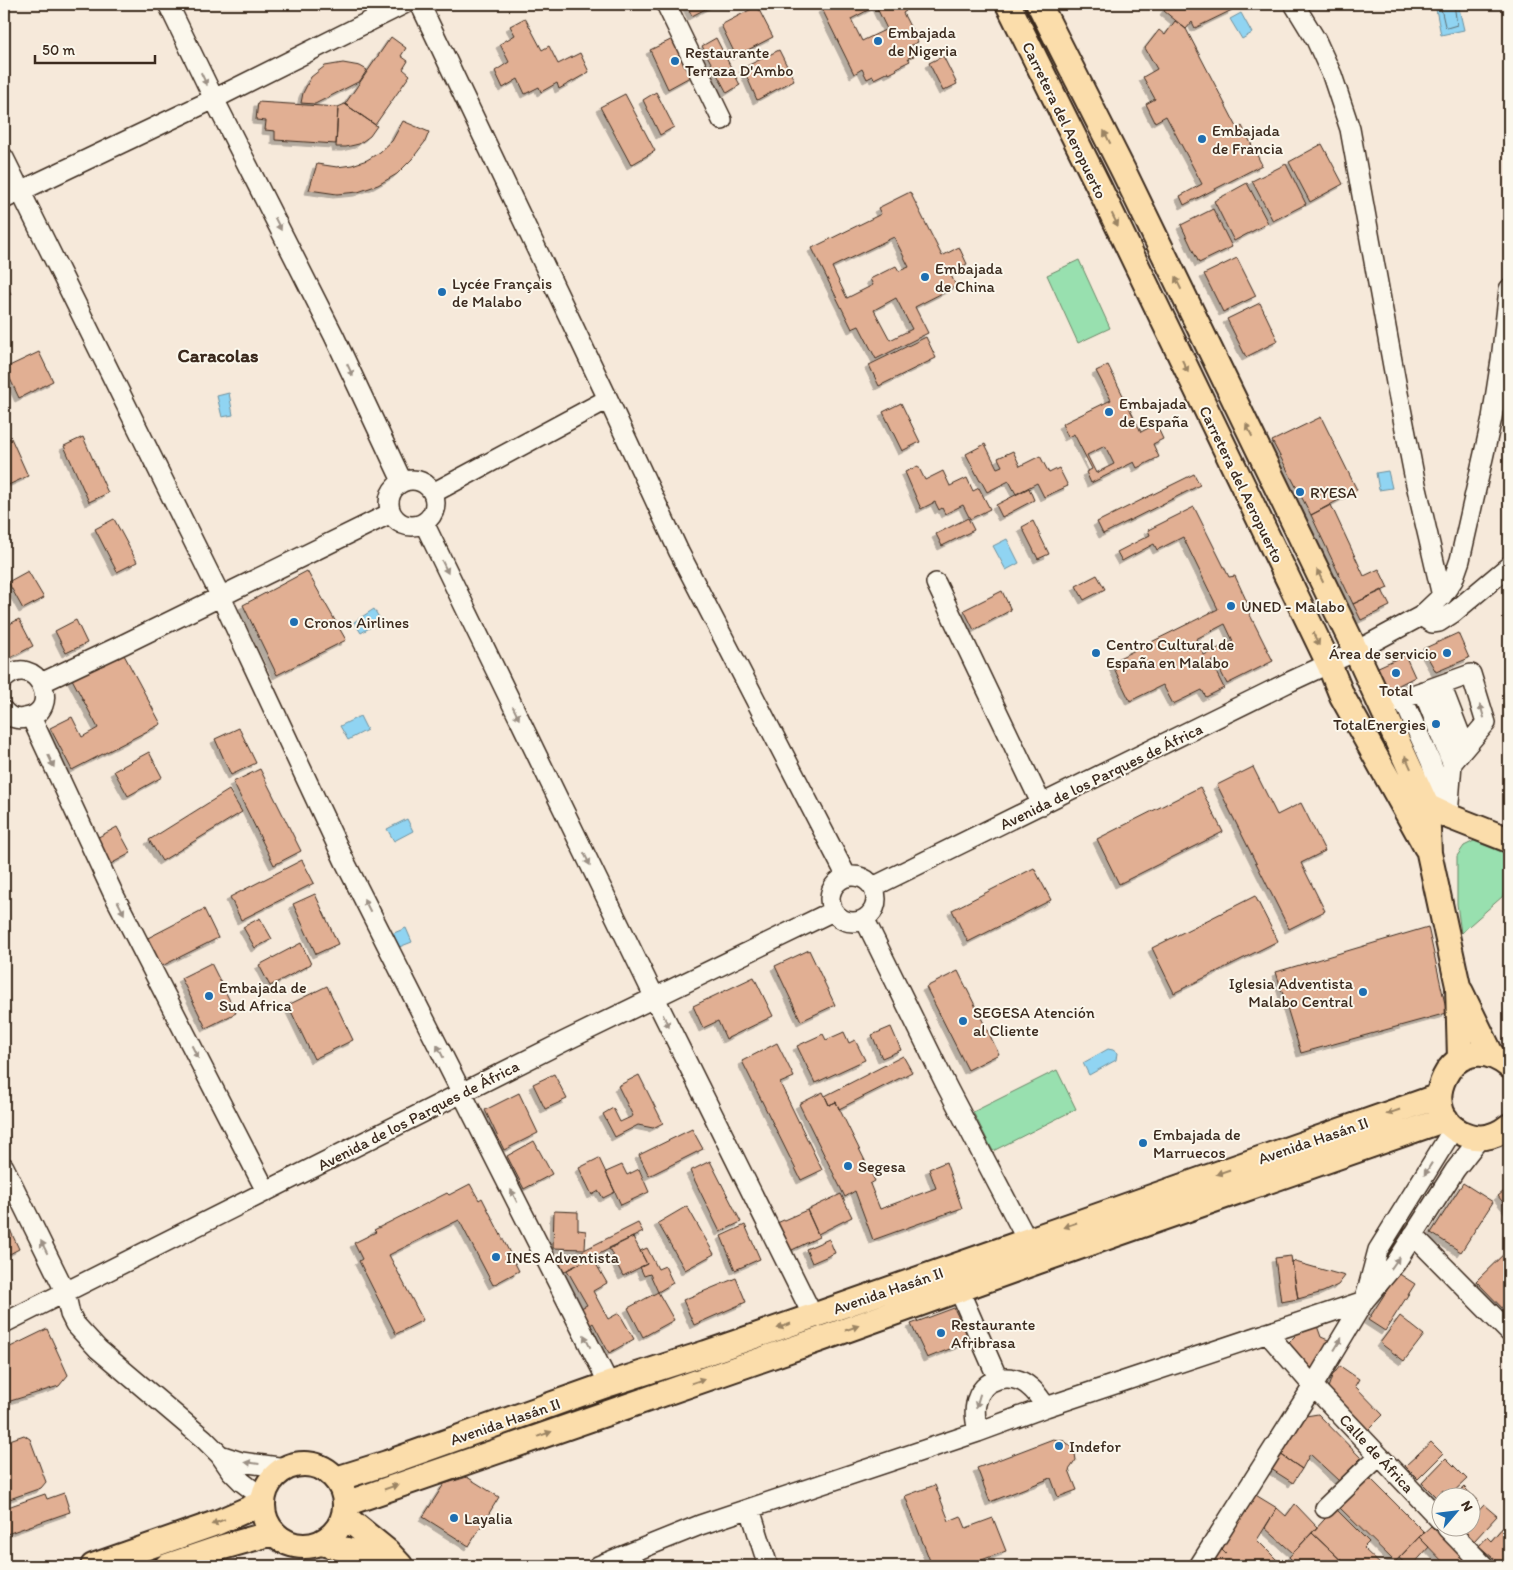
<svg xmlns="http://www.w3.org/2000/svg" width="1513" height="1570" font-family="Itim,sans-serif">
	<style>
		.green { fill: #98e0af; stroke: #6a8566 }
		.water { fill: #90d4f2; stroke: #6e909d }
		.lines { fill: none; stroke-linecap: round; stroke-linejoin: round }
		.shore { stroke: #5d6e73; stroke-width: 1 }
		.building { fill: #e1af93; stroke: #3b2a1e; fill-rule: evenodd; filter: url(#shadow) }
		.minor-casing { stroke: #3b2a1e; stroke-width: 22 }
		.major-casing { stroke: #3b2a1e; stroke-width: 28 }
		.minor { stroke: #fbf7ec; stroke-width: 19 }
		.major { stroke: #fbddab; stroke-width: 24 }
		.oneway { fill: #9b9085 }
		.oneway2 { fill: #9b8464 }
		.poi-dot { fill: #1f6fb2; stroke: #fbf7ec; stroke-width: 2 }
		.labels { text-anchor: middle; stroke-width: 4; stroke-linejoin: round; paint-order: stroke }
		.poi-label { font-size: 16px; fill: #3b2a1e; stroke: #fbf7ec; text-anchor: start }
		.street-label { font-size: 16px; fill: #3b2a1e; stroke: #fbf7ec }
		.quarter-label { font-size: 19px; font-weight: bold; fill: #3b2a1e; stroke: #fbf7ec }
	</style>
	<defs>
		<filter id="shadow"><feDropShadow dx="-4" dy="4" stdDeviation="0" flood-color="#0004"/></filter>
	</defs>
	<rect width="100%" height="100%" fill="#f6e9da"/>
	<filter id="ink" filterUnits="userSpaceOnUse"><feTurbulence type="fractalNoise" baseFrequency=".02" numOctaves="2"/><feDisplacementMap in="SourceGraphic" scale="10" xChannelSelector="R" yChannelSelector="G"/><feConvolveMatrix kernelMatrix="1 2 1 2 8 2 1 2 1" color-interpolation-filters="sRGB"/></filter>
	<g filter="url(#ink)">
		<!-- green -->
		<path class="green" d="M1503,4h6v216l-1,-206z
			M1079,260l31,68 -32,15 -31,-68z
			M1474,841l30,12 5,13 -6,30 -42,37 -4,-29v-48l7,-10z
			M1057,1070l19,39 -83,42 -20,-39z"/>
		<!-- water -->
		<path class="water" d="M1435,4h23l6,26 -23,5z
			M1241,13l11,20 -10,6 -12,-20z
			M229,393l4,22 -11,2 -5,-21z
			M1388,471l4,17 -13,2 -3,-17z
			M1007,539l12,24 -13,7 -13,-24z
			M374,609l7,12 -20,12 -7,-11z
			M360,716l7,14 -19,10 -8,-14z
			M407,819l6,12 -19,10 -7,-12z
			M406,928l6,14 -18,7 -5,-14z
			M1108,1049l5,1 4,3 -1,7 -27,15 -6,-12z"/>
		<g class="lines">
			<!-- shore -->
			<path class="shore" d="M1440,4l5,22 2,2 10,-3 -3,-21"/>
		</g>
		<!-- building -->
		<path class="building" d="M686,4h29l-23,12z
			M833,4h69l4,7 -3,2 15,29 -9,4 5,10 -6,2 2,3 -14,7 1,2 -8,4 -1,-2 -14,7 -1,-3 -6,3 -5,-10 -8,5 -32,-65zM876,6l11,23 -25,12 -11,-22z
			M1169,4h60l3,6 -37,18 -3,-6 -6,7 -22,-18z
			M757,6l16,31 -37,19 -15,-31z
			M525,18l17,32 7,-4 9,18 22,-11 9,19 -30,17 -2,-6 -16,9 -2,-5 -14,7 -7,-15 -15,9 -8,-17 14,-9 -9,-18 15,-9 -5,-9z
			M1175,21l11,8 52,100 4,-3 20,39 -78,40 -4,-9 22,-12 -36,-68 -11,6 -9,-18 9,-5 -12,-22 14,-8 -12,-21 14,-18 6,5z
			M681,35l18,37 -31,17 -18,-39z
			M391,37l15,11 -5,8 7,5 -5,8 7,6 -35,50 -30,-21z
			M716,38l24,47 -13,8 -25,-47z
			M779,50l15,30 -37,20 -14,-32z
			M943,56l14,28 -14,7 -14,-28z
			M343,63l17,3 7,4 -7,11 -45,23 -14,-1 2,-10 8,-16 14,-11z
			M656,92l18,35 -14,8 -17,-35z
			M625,94l30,57 -24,14 -31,-58z
			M258,102l80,5 -2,37 -61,-4v-9l-10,-1 1,-9 -10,-1z
			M345,104l32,22 -7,10 -11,8 -13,3h-10l2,-40z
			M403,121l26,11 -4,10 -13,17 -15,15 -19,11 -20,7 -21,2 -28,-4 8,-26 20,3 15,-2 15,-5 13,-8 12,-11z
			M1322,144l21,40 -33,18 -21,-40z
			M1286,164l20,40 -33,17 -21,-40z
			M1247,183l21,40 -34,18 -20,-40z
			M910,192l32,64 17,-9 8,17 -17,9 6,13 -41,21 13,26 -52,26 -17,-33 -7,3 -40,-81 69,-34 -3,-6zM894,237l15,30 -10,4 -3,-5 -26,13 3,6 -26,13 -15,-31zM896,298l16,31 -22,11 -16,-30z
			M1213,209l19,38 -33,16 -18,-38z
			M1237,258l19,38 -33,16 -19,-38z
			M4,280l7,14 -7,4z
			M1260,303l18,38 -32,16 -19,-38z
			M926,337l10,21 -57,28 -10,-21z
			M39,352l14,29 -34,17 -14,-30z
			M1108,365l33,67 15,-8 7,15 -10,5 6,13 -22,11 -3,-6 -43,21 -5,-11 6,-3 -18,-35 -6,3 -6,-13 49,-24 -15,-29zM1105,446l9,18 -18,9 -9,-18z
			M901,403l19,39 -18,9 -19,-39z
			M1321,417l36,73 -46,25 -39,-74z
			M83,437l25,56 -19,9 -25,-56z
			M11,438l17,38 -24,11v-46z
			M985,444l12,24 5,-2 -4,-8 15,-7 7,15 20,-10 9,17 10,-5 9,18 -24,11 -7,-14 -21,11 -7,-13 -22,11 -6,-11h-1l-14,-27z
			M918,466l7,14 18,-9 7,15 17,-8 6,13 6,-3 11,21 -20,10 -7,-14 -18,9 -3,-6 -3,2 -4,-8 -14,7 -16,-37z
			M1194,474l6,11 -97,49 -6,-12z
			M1029,488l5,12 -32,17 -6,-12z
			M1331,505l33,71 15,-7 9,19 -35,16 -42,-89z
			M1194,507l35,70 6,-1 12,26 -3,1 29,58 -46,23 -12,-24 -4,2 13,26 -18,9 -4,-7 -29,14 -10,-19 -33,16 -19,-39 107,-53 -35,-72 -26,13 -3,-6 -32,17 -5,-9 33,-17 -2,-5zM1225,624l8,17 -29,14 -8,-16z
			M968,518l6,12 -32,16 -6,-12z
			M114,519l23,43 -20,10 -22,-43z
			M1033,521l16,33 -11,5 -16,-32z
			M28,571l16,27 -21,11 -15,-27z
			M307,571l39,69 -69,35 -34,-70z
			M1097,575l8,14 -21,11 -8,-14z
			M1382,590l8,16 -29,14 -8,-16z
			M1002,591l9,19 -37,20 -10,-20z
			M19,619l14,27 -23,12 -6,-13v-18z
			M76,620l11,23 -21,10 -11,-22z
			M1458,633l11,25 -33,14 -13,-23z
			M123,653l38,71 -89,46 -22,-42 22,-11 10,20 16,-9 -26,-49z
			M1405,655l10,22 -28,14 -11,-23z
			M239,728l17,35 -25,12 -16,-36z
			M149,752l13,25 -34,19 -14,-25z
			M1253,767l24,48 24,-12 24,48 -24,12 24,48 -36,18 -72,-144z
			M260,769l41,82 -27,14 -41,-83z
			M1200,787l23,45 -104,52 -22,-45z
			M229,790l13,22 -80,49 -13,-21z
			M117,827l14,26 -26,14 -14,-26z
			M302,860l12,23 -73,37 -11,-23z
			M1034,868l17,32 -83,42 -16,-32z
			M315,894l23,50 -22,10 -23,-50z
			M1255,896l23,45 -104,52 -22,-45z
			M204,909l14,29 -62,31 -14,-28z
			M260,918l12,21 -17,9 -12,-21z
			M1428,927l19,86 -146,40 -25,-81z
			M301,943l10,21 -41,22 -11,-21z
			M809,950l26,55 -34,16 -26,-55z
			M211,963l25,50 -30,15 -25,-50z
			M958,971l41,83 -31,16 -42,-83z
			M754,977l19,39 -47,23 -8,-18 -15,7 -10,-22z
			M327,986l26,54 -39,19 -26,-54z
			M891,1027l10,23 -19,8 -10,-23z
			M844,1032l5,11 6,-3 10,20 -50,23 -18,-37 26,-12 3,6z
			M777,1043l17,34 -14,6 42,87 -21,10 -59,-119z
			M903,1056l9,16 -73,37 -3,-7 -7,3 -4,-9z
			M554,1074l13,25 -22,10 -12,-25z
			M639,1075l24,48 -10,5 -15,-3 -23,12 -12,-23 10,-6 7,14 13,-6 -15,-30z
			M823,1092l6,13 7,-3 39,79 -5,3 10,25 56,-21 -7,-19 17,-7 16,46 -89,32 -18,-49 -10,6 -46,-93z
			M519,1093l19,40 -34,17 -19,-40z
			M692,1129l11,20 -54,27 -10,-21z
			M534,1141l18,33 -28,15 -17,-33z
			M599,1158l16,34 -12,6 -4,-7 -7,4 -13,-27z
			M710,1161l31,61 -21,10 -30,-61z
			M622,1165l5,10 12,-6 10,23 -28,13 -15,-33z
			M1463,1183l30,19 -32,50 -30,-19z
			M470,1184l9,16 3,-2 37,73 -26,14 -34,-65 -70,35 34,65 -27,14 -37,-73 3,-2 -8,-16 22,-11 -2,-2 73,-37 2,2z
			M1509,1187v23l-11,-14z
			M841,1194l11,23 -34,17 -11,-24z
			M687,1206l27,48 -29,16 -27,-47z
			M807,1210l12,27 -29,14 -13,-28z
			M554,1211l24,1v18l8,1 -1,18 -32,-1z
			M4,1217l15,32 -15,8z
			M638,1223l5,9 -84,42 -5,-9z
			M745,1225l15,34 -25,11 -14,-34z
			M633,1237l14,27 -24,12 -14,-28z
			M829,1239l6,14 -23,10 -6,-14z
			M647,1248l11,21 7,-3 8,17 -15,9 -8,-18 -6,2 -4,-9 7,-3 -7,-13z
			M1509,1249v66l-33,-34z
			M1291,1256l7,43 -17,3 -6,-44z
			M592,1257l15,26 -14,8 15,28 11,-6 15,26 -25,14 -16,-30 -4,3 -10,-17 8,-4 -20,-35z
			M1292,1261l53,15 -7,9 -15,7 -25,7z
			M1398,1273l17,11 -30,47 -17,-11z
			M736,1278l10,24 -52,23 -11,-25z
			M658,1292l16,28 -31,17 -15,-29z
			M954,1308l16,33 -43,17 -16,-34z
			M1400,1316l24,19 -20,26 -24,-18z
			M1316,1323l5,14 12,5 -18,31 -27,-30 10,-10z
			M47,1329l21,46 -9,11 -55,17v-53z
			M1340,1366l19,13 -4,7 28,29 -17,17 -39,-41 5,-15z
			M1318,1414l43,44 -22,23 -29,-27 -8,15 -22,-15 26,-38z
			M24,1435l6,4 16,43 -5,6 -37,13v-59z
			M1053,1439l11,2 10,7 2,12 -7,10 8,20 -19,7 -7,-19 -61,24 -13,-34z
			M1431,1442l12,12 -25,25 -13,-13z
			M1280,1454l22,15 -9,14 -22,-14z
			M1446,1458l21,21 -18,17 -6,-6 -7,7 -14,-14z
			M467,1477l32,20 -30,49 -46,-29 21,-33z
			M1370,1478l54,54 -29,30 -55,-54z
			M935,1485l14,36 12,-5 5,12 27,-10 13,33 -41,15h-33l-27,-70z
			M1464,1487l14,14 -8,8v-11h-18z
			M64,1493l6,19 -66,23v-22l2,-1 -1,-4 40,-14 2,5z
			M1254,1494l23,14 -20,32 26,26h-45l-19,-19z
			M1295,1504l22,23 -24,26 -28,-25 12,-20 9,8z
			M1484,1505l13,11 -23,25 -12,-11 2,-2h6v-8z
			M1335,1508l34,34 -6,6 19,18h-35l-35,-33z
			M1431,1526l39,40h-23l-28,-29z
			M1504,1526l5,5v22l-9,11 -21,-18 8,-9 4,4z
			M1312,1533l35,33h-49l-9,-9z
			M1419,1537l10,10 -17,19h-4l-9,-8z
			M1219,1547l19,19h-31z"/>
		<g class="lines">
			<!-- minor casing -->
			<g class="minor-casing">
				<path id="minor" d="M168,4l46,95 120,237 68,145
					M420,4l188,395 71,153 168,325
					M666,4l56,116
					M1294,4l22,36 16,35 18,54 47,259 18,92 27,116
					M4,158l216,437 125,267 264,522
					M4,199l210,-100 190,-95
					M389 503a23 23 0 1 1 46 0a23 23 0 1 1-46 0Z
					M433,493l175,-94
					M424,523l231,475 158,318
					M936,583l106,222
					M1421,616l11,7 7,-1 14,-9 56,-47
					M4,679c32,-30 61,33 21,39 -8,2 -16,-1 -21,-7
					M41,683l83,-39 267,-131
					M1441,685l24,62
					M1423,691l29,72
					M1403,699l28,63 14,46
					M1382,706l89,-32 15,49 -34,40 -4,53
					M31,717l82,176 153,298
					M830 899a23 23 0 1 1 46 0a23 23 0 1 1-46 0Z
					M873,887l414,-204 69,-32 65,-35 21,-20 11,-16 7,-20 32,-142 9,-58 8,-71
					M865,920l82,167 80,153
					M4,1167l61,124 5,23 5,10 23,25 106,90 16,16 11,16 11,11 21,16
					M1413,1235l96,97
					M959,1290l39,89
					M1366,1295l12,-45 76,-122
					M4,1323l559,-281 270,-131
					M1267,1333l46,53 127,134
					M978,1432c-2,-10 -4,-19 -2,-28 5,-27 36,-34 55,-16 6,5 10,12 15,19
					M220,1455l21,7 45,6
					M1325,1508l54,-52
					M750,1509l18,57
					M1447,1528l37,38
					M598,1566l102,-41 278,-93 68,-25 318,-106
					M1199,1566l114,-180 51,-85 31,-37 60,-94 25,-32"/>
			</g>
			<!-- major casing -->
			<g class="major-casing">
				<path id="major" d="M1008,4l90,181 231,479 13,32 84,151
					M1039,4l85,168 232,479 71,155 2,47 29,133 2,73
					M1415,805l12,1 21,10 61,24
					M1461,992l31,64
					M1509,1066c-57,-46 -102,52 -39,70 14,4 28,-1 39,-10
					M263 1505a41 41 0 1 1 82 0a41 41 0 1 1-82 0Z
					M336,1479l51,-16 222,-79 97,-31 107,-37 626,-220
					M345,1504l476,-165 215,-77 410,-143
					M344,1516l43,35 13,14
					M321,1543l34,9 42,14
					M93,1566l123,-43 46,-20
					M167,1566l56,-19 50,-14"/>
			</g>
			<!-- minor -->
			<use href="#minor" class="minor"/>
			<!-- major -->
			<use href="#major" class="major"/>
		</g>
		<!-- one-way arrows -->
		<defs><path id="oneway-solid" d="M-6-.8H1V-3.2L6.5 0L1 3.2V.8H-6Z" transform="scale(1.25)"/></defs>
		<g class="oneway">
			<use href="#oneway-solid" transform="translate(204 79) rotate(65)"/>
			<use href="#oneway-solid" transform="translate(278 224) rotate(63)"/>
			<use href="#oneway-solid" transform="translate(350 370) rotate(65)"/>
			<use href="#oneway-solid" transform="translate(445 567) rotate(64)"/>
			<use href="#oneway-solid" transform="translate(1482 711) rotate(-107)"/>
			<use href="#oneway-solid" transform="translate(516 713) rotate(64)"/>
			<use href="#oneway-solid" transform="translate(51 761) rotate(65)"/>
			<use href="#oneway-solid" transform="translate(587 859) rotate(64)"/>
			<use href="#oneway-solid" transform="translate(367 905) rotate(-117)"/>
			<use href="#oneway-solid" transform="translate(121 908) rotate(63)"/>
			<use href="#oneway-solid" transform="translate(666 1021) rotate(64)"/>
			<use href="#oneway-solid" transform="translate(440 1051) rotate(-117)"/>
			<use href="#oneway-solid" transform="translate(195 1052) rotate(63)"/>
			<use href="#oneway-solid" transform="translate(1428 1169) rotate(122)"/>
			<use href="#oneway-solid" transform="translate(514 1196) rotate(-117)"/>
			<use href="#oneway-solid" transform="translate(44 1247) rotate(-117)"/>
			<use href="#oneway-solid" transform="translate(1395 1263) rotate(-55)"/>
			<use href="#oneway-solid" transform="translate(587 1341) rotate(-117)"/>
			<use href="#oneway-solid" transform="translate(1338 1344) rotate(-59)"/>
			<use href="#oneway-solid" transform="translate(978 1401) rotate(107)"/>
			<use href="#oneway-solid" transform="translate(252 1463) rotate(-173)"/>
		</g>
		<g class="oneway2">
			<use href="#oneway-solid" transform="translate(1107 137) rotate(-117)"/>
			<use href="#oneway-solid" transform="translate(1115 220) rotate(64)"/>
			<use href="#oneway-solid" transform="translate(1178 283) rotate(-116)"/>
			<use href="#oneway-solid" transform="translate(1185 366) rotate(64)"/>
			<use href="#oneway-solid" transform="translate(1249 430) rotate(-116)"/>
			<use href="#oneway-solid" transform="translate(1320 576) rotate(-116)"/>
			<use href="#oneway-solid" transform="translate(1316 639) rotate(64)"/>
			<use href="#oneway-solid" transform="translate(1408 762) rotate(-114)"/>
			<use href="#oneway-solid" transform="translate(1393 1112) rotate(161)"/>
			<use href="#oneway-solid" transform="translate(1223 1172) rotate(161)"/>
			<use href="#oneway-solid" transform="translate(1070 1225) rotate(161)"/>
			<use href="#oneway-solid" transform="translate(784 1326) rotate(161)"/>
			<use href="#oneway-solid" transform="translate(852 1328) rotate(-19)"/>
			<use href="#oneway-solid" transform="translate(698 1381) rotate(-19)"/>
			<use href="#oneway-solid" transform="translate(545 1434) rotate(-19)"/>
			<use href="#oneway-solid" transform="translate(391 1487) rotate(-19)"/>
			<use href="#oneway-solid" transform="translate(218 1522) rotate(158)"/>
		</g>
	</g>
	<!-- markers -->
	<g class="poi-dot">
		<circle cx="878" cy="41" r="5"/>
		<circle cx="675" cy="61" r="5"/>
		<circle cx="1202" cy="139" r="5"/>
		<circle cx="925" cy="277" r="5"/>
		<circle cx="442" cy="292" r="5"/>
		<circle cx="1109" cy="412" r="5"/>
		<circle cx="1300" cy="492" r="5"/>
		<circle cx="1231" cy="606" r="5"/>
		<circle cx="294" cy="622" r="5"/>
		<circle cx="1096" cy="653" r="5"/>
		<circle cx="1447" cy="653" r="5"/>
		<circle cx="1396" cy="673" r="5"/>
		<circle cx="1436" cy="724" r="5"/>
		<circle cx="1363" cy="992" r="5"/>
		<circle cx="209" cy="996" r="5"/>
		<circle cx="963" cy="1021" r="5"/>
		<circle cx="1143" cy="1143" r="5"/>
		<circle cx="848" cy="1166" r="5"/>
		<circle cx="496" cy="1257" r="5"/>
		<circle cx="941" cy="1333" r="5"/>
		<circle cx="1059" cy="1446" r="5"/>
		<circle cx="454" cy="1518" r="5"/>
	</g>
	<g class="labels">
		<!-- poi labels -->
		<g class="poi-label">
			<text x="888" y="38">Embajada<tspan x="888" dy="18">de Nigeria</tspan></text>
			<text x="685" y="58">Restaurante<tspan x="685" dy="18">Terraza D'Ambo</tspan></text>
			<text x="1212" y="136">Embajada<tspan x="1212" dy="18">de Francia</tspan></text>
			<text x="935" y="274">Embajada<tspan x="935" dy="18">de China</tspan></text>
			<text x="452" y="289">Lycée Français<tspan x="452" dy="18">de Malabo</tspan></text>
			<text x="1119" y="409">Embajada<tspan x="1119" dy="18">de España</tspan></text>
			<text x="1310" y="498">RYESA</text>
			<text x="1241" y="612">UNED - Malabo</text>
			<text x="304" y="628">Cronos Airlines</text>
			<text x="1106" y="650">Centro Cultural de<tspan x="1106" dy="18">España en Malabo</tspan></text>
			<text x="1437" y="659" text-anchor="end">Área de servicio</text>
			<text x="1396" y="696" text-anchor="middle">Total</text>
			<text x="1426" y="730" text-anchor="end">TotalEnergies</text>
			<text x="1353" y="989" text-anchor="end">Iglesia Adventista<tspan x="1353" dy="18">Malabo Central</tspan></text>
			<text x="219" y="993">Embajada de<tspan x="219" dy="18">Sud Africa</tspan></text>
			<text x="973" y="1018">SEGESA Atención<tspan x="973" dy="18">al Cliente</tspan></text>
			<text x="1153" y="1140">Embajada de<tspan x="1153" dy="18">Marruecos</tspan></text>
			<text x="858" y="1172">Segesa</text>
			<text x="506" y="1263">INES Adventista</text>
			<text x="951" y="1330">Restaurante<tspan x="951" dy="18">Afribrasa</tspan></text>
			<text x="1069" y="1452">Indefor</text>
			<text x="464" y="1524">Layalia</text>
		</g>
		<!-- street labels -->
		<g class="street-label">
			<text transform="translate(1065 120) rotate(64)" y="6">Carretera del Aeropuerto</text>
			<text transform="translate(1242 484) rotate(64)" y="6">Carretera del Aeropuerto</text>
			<text transform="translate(1101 776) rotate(-26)" y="6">Avenida de los Parques de África</text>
			<text transform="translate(418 1115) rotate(-27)" y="6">Avenida de los Parques de África</text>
			<text transform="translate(1313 1140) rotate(-19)" y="6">Avenida Hasán II</text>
			<text transform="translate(888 1290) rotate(-19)" y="6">Avenida Hasán II</text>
			<text transform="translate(505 1421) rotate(-19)" y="6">Avenida Hasán II</text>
			<text transform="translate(1377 1453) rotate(47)" y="6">Calle de África</text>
		</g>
		<!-- quarter labels -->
		<g class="quarter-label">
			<text x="218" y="362">Caracolas</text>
		</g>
	</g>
	<!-- margin -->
	<rect width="1513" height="1570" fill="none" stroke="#fbf7ec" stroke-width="20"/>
	<rect x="10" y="10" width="1493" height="1550" fill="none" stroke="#3b2a1e" stroke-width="2" filter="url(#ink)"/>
	<!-- north arrow -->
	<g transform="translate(1456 1512) rotate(62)"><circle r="24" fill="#fbf7ec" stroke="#aea59a"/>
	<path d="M0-4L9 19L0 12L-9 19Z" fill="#1f6fb2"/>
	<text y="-8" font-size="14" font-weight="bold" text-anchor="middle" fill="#3b2a1e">N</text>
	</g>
	<!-- scale -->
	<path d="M35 55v8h120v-8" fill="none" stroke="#3b2a1e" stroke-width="2.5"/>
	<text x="42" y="55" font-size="15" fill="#3b2a1e" stroke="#fbf7ec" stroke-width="4" paint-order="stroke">50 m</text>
</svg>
